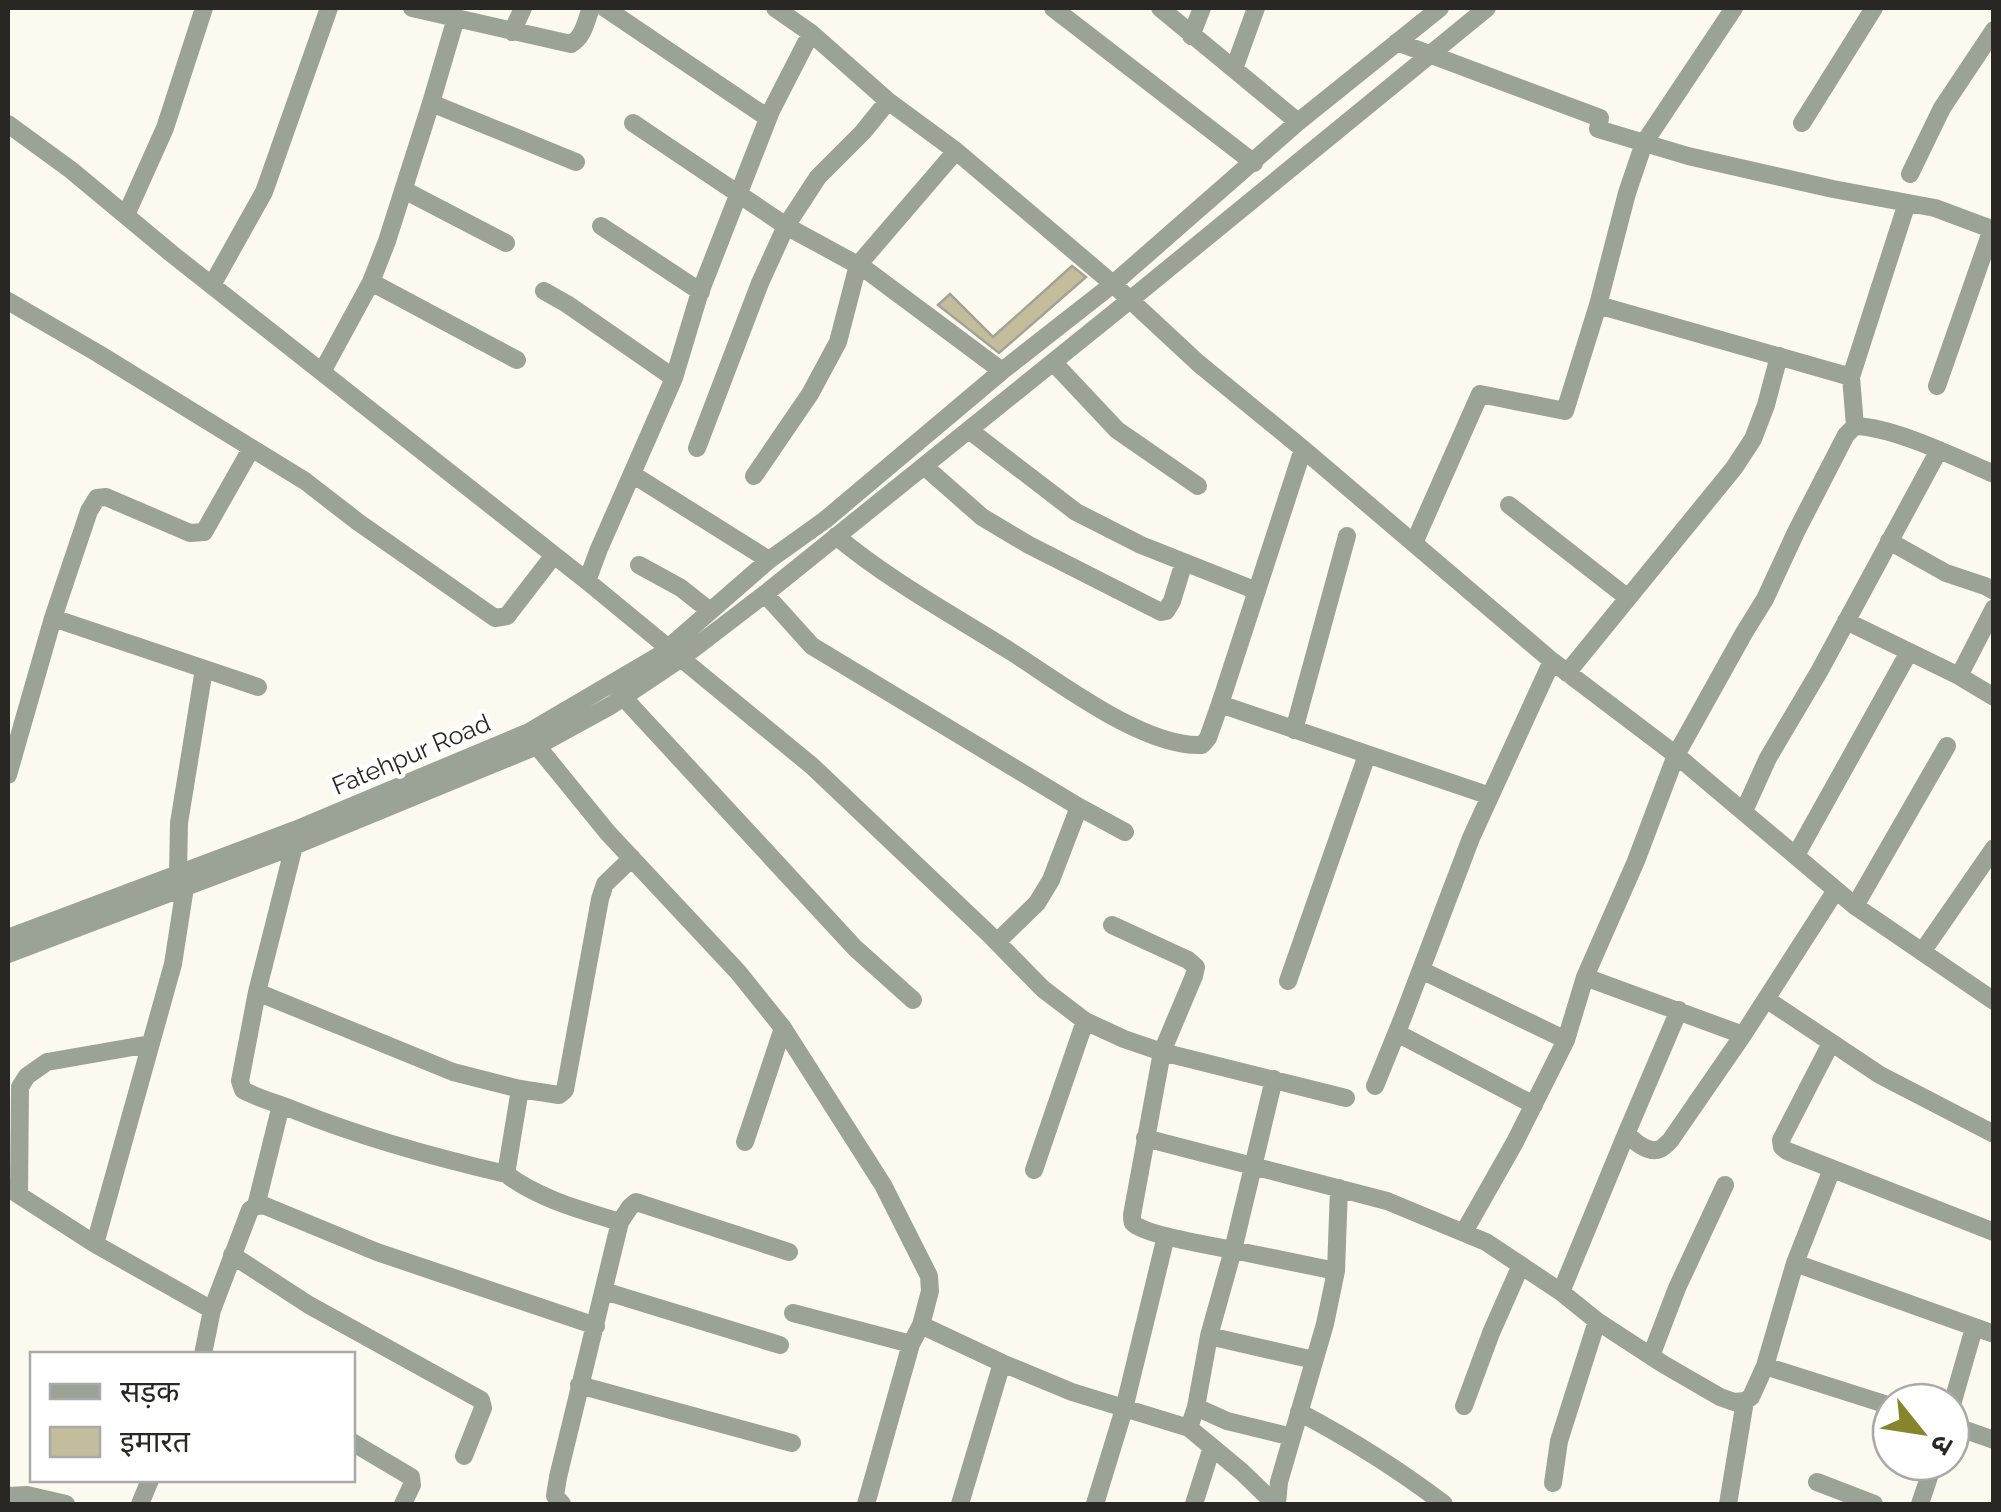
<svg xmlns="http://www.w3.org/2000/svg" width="2001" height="1512" font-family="Raleway,'Noto Sans Devanagari',sans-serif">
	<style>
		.building { fill: #c3bd9b; stroke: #a4a298; stroke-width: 2.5 }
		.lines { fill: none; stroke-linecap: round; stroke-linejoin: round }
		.minor { stroke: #9aa396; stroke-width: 18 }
		.labels { text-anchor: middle; stroke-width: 9; stroke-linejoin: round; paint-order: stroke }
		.street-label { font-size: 25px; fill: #282723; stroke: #fff }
	</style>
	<rect width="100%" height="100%" fill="#fcfaef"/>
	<!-- building -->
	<path class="building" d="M1072,266l14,11 -87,76 -61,-48 12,-11 43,43z"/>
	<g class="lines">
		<!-- minor -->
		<path class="minor" d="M412,8l159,36c13,-7 15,-24 20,-36
			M605,8l163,110
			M775,8l36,25 77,68 68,50 157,133 85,79 105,86 249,212 124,94 179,151 139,95
			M1053,8l201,155
			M1160,8l138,114
			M512,32l11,-24
			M1191,36l11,-28
			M1397,42l203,76 -2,11 90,27 145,33 102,19 59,22
			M1234,69l22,-61
			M431,103l145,59
			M633,123l153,103 79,43 137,102
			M1802,123l72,-115
			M8,124l63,46 101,84 415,327 225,185 177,168 54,55 42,32 39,18 38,13 184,46
			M1910,174l32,-66 52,-78
			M404,190l102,53
			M126,215l39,-87 39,-120
			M601,226l100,66
			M371,282l146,78
			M212,285l52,-93 65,-184
			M544,291l23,13 107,74
			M8,301l91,53 206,127 53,41 137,96 12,-2 47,-61
			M1598,305l253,72 56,-174
			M1053,362l64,68 81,56
			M322,372l49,-90 16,-41 44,-138 25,-85
			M1851,377l4,49
			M1937,386l55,-157
			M969,430l107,82 65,33 116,46
			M697,448l63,-165 26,-57 32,-49 45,-45 25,-31
			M924,466l58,51 47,28 132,67 5,-1 6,-10 12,-39
			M632,474l137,86
			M754,476l56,-82 28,-52 20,-77 98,-114
			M1509,505l119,93
			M836,536c54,45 115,78 174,115 49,31 134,97 192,94l6,-7 12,-34 83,-255
			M1889,541l57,32 39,13 9,5
			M1414,543l66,-149 85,17 33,-106 29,-112 17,-50 90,-135
			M639,565l42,23 29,23
			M587,581l12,-32 75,-171 25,-83 72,-184 40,-78
			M765,594l47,52 267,161 46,25
			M53,618l205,69
			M1846,621l113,55 35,21
			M1567,673l167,-205 19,-29 13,-34 13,-49
			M1959,676l35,-68
			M623,697l232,251 58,52
			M1220,704l270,92
			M1294,730l53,-194
			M537,746l71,87 130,139 45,56 100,157 46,91 1,15 -9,34 81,38 70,29 117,36 23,19 -18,57
			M8,775l45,-157 36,-107 8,-13 9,-1 84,36 14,-1 47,-83
			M1744,811l24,-53 52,-88 119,-220
			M294,846l-37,146 -17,89 3,9c16,9 34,13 51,20 69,28 139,47 212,64
			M1796,855l113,-203
			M178,874l1,-51 25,-154
			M1855,906l92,-160
			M1112,925l76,35 8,7 -2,9 -32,76 -30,163c0,2 0,6 1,8 7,11 84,24 100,27l-24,86 -13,71 -7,21
			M8,938l287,-108 234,-98 131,-77 109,-95 56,-40 177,-149 111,-87 185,-162 142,-114
			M997,942l40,-39 14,-23 28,-73
			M1922,952l72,-104
			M8,954l286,-108 243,-100 73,-40 70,-47 85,-65 365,-294 357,-292
			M1421,970l145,70
			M1585,977l158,58
			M1288,981l79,-226
			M257,992l196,80 67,17 -14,85c33,25 75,36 114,48l10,-15 6,-5 153,50
			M1766,999l114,76 114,59
			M1679,1010l-52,122c5,9 22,22 33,17 3,-1 11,-9 12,-11l71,-103 93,-145
			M1397,1033l137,72
			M1831,1043l-50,97 1,7 5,4 207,81
			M1274,1079l-41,171 103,21 -11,53 -46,158 -2,22
			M1375,1086l28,-69 68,-179 81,-177
			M520,1089l39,6 6,-5 35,-191 5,-15 27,-26
			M1145,1138l242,63 99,41 75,50 36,29 66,43 57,33 14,5 11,-1 6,-4 14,-31 30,-103 37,-94
			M745,1142l38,-114
			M1034,1170l51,-149
			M8,1188l87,56 117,66 -9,44
			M19,1195l1,-108 7,-11 20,-14 103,-18
			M256,1206l25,-101
			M1464,1232l51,-90 51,-102 19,-63 51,-116 40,-106 68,-122 21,-34 31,-67 50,-97 9,-9c39,1 102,32 139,48
			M95,1244l78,-280 12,-77
			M232,1255l77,50 172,95 2,8 -19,48
			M1795,1263l199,71
			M1336,1271l3,-83
			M604,1291l176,54
			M1561,1292l66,-160
			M212,1310l38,-100 6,-4 7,-1 114,47 219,74
			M793,1313l118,31
			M1209,1336l105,24
			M1651,1356l26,-68 48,-103
			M1765,1366l126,40
			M579,1385l213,58
			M1464,1406l27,-73 30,-68
			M1196,1407l31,14 65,16
			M1951,1408l23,-80
			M1299,1412c51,27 99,57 145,92
			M1951,1425l43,15
			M352,1442l59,35 1,8 -9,19
			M1212,1447l30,25 33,32
			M1817,1482l57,22
			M1553,1483l6,-42 38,-120
			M8,1496l19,-1 39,9
			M140,1504l10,-24
			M562,1504l-7,-8 3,-19 62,-255
			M866,1504l45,-160 10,-19
			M960,1504l42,-141
			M1095,1504l29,-95 42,-173
			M1728,1504l17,-103
			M1920,1504l14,-42"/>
	</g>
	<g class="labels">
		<!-- street labels -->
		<g class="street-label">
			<text transform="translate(411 754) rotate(-23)" y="9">Fatehpur Road</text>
		</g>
	</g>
	<!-- border -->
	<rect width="2001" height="1512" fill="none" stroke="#282723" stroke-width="20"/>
	<!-- legend -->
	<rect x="30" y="1352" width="325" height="130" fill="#ffffff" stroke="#a9a9a7" stroke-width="2.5"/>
	<rect x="50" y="1384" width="50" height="15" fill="#9aa396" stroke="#a9a9a7" stroke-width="2.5"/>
	<text x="120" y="1402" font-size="30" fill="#282723">सड़क</text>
	<rect x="50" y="1427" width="50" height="30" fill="#c3bd9b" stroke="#a9a9a7" stroke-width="2.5"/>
	<text x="120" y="1452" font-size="30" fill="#282723">इमारत</text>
	<!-- north arrow -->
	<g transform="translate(1921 1432) rotate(120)"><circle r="48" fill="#ffffff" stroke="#a9a9a7" stroke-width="2.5"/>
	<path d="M0-8L18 38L0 25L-18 38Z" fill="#86842d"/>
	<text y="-15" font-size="28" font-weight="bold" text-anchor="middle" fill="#282723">उ</text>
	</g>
</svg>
